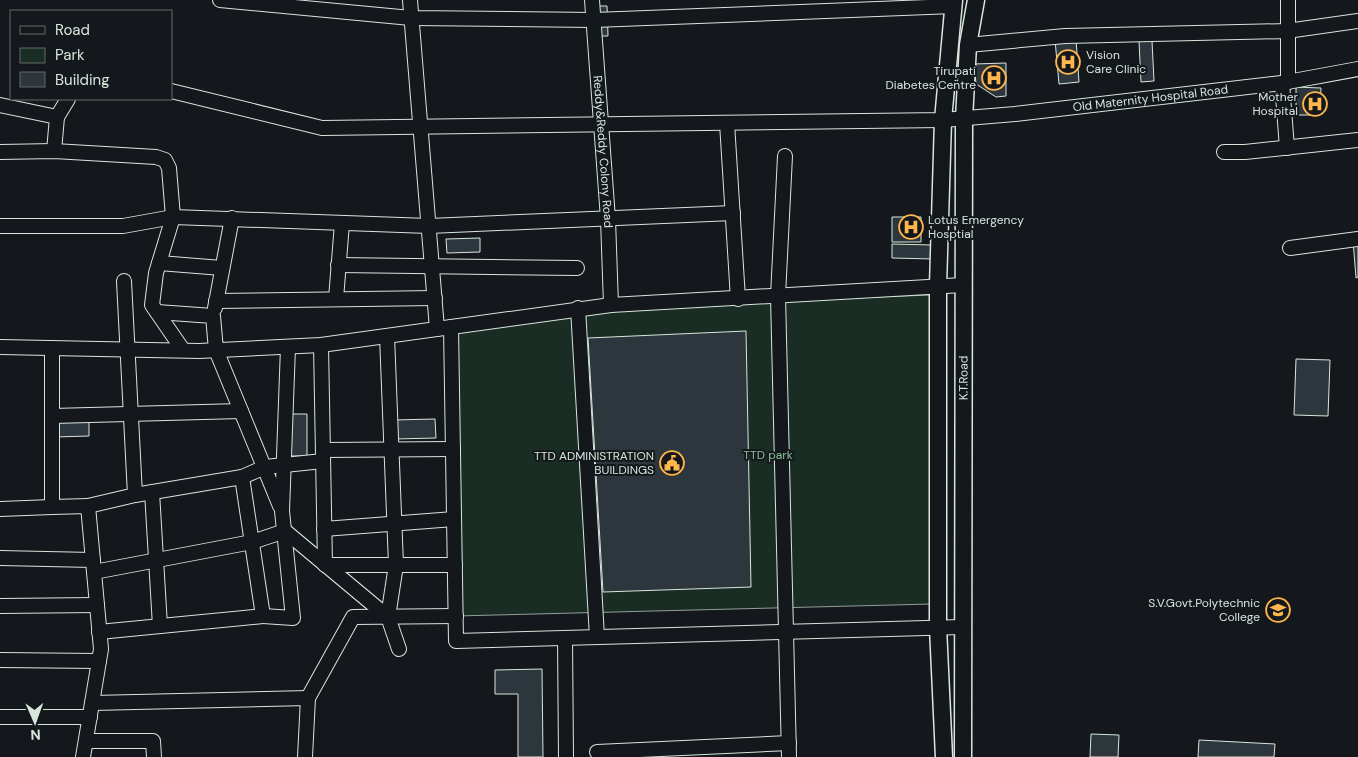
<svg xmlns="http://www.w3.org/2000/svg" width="1358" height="757" font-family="'DM Sans',sans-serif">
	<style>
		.green { fill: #1a2d24; stroke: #939e99 }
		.building { fill: #2c363c; stroke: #d8e6dc }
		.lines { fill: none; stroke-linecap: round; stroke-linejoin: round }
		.minor-casing { stroke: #d8e6dc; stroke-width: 16 }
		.major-casing { stroke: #d8e6dc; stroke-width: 19 }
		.minor { stroke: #14181c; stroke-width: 14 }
		.major { stroke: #14181c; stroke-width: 16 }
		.labels { text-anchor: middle; stroke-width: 4; stroke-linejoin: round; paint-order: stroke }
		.poi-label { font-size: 12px; fill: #d8e6dc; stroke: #14181c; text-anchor: end }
		.street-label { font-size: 12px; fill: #d8e6dc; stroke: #14181c }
		.park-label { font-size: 12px; fill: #8ac095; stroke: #14181c }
	</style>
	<rect width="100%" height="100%" fill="#14181c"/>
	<!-- green -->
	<path class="green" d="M931,295l1,309 -476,12 -5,-289 127,-19z"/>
	<!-- building -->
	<path class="building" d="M590,6h17l1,30h-17z
		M1076,39l3,43 -20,2 -4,-44z
		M1139,41h13l2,40 -13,1z
		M1006,63v33l-10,1 -20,-13 -2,-20z
		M1296,87l25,1 -1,27h-24z
		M892,217h29v25h-29z
		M480,238v14l-33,1 -1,-14z
		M1353,240h5v37l-2,1z
		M892,244l41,1v14l-41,-1z
		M746,331l5,256 -148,5 -15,-254z
		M1296,359l34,1 -2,56 -34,-1z
		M290,414h17v42h-18z
		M55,419h34v17l-34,1z
		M435,419l1,19 -41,1 -1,-19z
		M542,669l1,88h-25v-63h-23v-24z
		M1091,734l28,1 -1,22h-28z
		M1199,740l76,4 -1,13h-76z"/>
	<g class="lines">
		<!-- minor casing -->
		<g class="minor-casing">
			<g id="minor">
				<path d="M220,0l191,18 183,2 360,-14"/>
				<path d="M410,0l27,329"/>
				<path id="s1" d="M592,0l16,219 3,86"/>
				<path d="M1288,0v82"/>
				<path d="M968,45l97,-9 222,-5 71,-10"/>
				<path d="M1282,83l5,65"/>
				<path id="s2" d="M171,91l151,37 621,-8 72,-6 267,-31 76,-14"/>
				<path d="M0,105l57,12 -3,34"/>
				<path d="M57,117l11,-18"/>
				<path d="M727,123l11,176"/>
				<path d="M0,152l54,-1 102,6 9,3 4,8 4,49 -17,56 -4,32 31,45"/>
				<path d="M1224,152h21l113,-12"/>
				<path d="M785,156l-7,140 11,461"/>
				<path d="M0,226h123l50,-9 256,9 304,-13"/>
				<path d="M1290,248l68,-9"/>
				<path d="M159,263l63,5"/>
				<path d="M338,265l239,3"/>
				<path d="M336,299l6,-76"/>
				<path d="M216,301l219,-3"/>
				<path d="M215,308l17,-90"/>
				<path d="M578,308l19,329"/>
				<path d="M157,312l56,4 3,34 64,156"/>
				<path d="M451,327l5,314 506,-14"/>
				<path d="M387,336l9,229 -8,52 11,32"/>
				<path d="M321,345l4,220h130"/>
				<path d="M0,347l199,4 122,-6 290,-40 352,-20"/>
				<path d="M52,348v159l36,-1 13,143 -18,108"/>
				<path d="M52,416l189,-5"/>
				<path d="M323,450l130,-1"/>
				<path d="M242,477l23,-10 58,-6"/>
				<path d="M152,492l8,134"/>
				<path d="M88,506l47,-11 -11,-214"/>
				<path d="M0,509l52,-2"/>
				<path d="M324,529l130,-10"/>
				<path d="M0,558l93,2"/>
				<path d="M94,572l158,-30 33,-11 103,86"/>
				<path d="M0,606l97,-1"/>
				<path d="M263,616l30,2 -11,-107 6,-164"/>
				<path d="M99,632l164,-16 -21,-139 -107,18"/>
				<path d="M565,638l1,119"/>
				<path d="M0,660l99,1"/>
				<path d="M308,698l45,-81 103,-1"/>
				<path d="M92,703l216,-5 -3,59"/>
				<path d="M0,717h90"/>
				<path d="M86,741h67l1,16"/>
				<path d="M597,752l192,-9"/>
			</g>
		</g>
		<!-- major casing -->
		<g class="major-casing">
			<g id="major">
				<path d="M944,757l-6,-130v-341l5,-166 11,-120"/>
				<path id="s3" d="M963,757l1,-638 4,-74 8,-45"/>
			</g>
		</g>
		<!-- minor -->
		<use href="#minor" class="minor"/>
		<!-- major -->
		<use href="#major" class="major"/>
	</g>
	<!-- icons -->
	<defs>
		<g id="hospital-ring" transform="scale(1.25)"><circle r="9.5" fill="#14181c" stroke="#ffb74d" stroke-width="1.5"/><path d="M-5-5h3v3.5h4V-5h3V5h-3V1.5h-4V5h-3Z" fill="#ffb74d"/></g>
		<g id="civic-ring" transform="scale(1.25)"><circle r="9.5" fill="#14181c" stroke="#ffb74d" stroke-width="1.5"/><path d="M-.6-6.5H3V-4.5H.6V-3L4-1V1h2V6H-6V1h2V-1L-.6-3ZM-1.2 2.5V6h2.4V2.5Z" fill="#ffb74d"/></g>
		<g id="university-ring" transform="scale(1.25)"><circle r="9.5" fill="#14181c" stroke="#ffb74d" stroke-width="1.5"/><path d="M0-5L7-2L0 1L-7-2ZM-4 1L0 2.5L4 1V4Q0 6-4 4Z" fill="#ffb74d"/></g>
	</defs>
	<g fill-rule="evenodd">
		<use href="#hospital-ring" x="1068" y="62"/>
		<use href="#hospital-ring" x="994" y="78"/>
		<use href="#hospital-ring" x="1315" y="104"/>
		<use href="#hospital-ring" x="911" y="227"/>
		<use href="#civic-ring" x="672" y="463"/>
		<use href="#university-ring" x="1278" y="610"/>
	</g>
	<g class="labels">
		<!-- poi labels -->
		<g class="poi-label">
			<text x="1086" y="59" text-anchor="start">Vision<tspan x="1086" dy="14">Care Clinic</tspan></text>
			<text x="976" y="75">Tirupati<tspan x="976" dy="14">Diabetes Centre</tspan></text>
			<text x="1298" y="101">Mother<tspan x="1298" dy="14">Hospital</tspan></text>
			<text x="928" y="224" text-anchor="start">Lotus Emergency<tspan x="928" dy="14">Hosptial</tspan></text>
			<text x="654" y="460">TTD ADMINISTRATION<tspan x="654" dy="14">BUILDINGS</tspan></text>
			<text x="1260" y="607">S.V.Govt.Polytechnic<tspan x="1260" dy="14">College</tspan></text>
		</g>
		<!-- street labels -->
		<g class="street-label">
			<text dy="4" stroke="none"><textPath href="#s2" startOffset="985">Old Maternity Hospital Road</textPath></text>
			<text dy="4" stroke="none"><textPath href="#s1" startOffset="152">Reddy&amp;Reddy Colony Road</textPath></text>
			<text dy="4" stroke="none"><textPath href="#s3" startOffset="379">K.T.Road</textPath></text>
		</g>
		<!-- park labels -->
		<g class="park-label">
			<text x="768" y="459">TTD park</text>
		</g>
	</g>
	<!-- legend -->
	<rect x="10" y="10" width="162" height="90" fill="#14181c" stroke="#626a69"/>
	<rect x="20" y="26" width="25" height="8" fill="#14181c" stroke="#626a69"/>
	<text x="55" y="35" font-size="15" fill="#d8e6dc">Road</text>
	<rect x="20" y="48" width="25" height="15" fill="#1a2d24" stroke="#626a69"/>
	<text x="55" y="60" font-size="15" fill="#d8e6dc">Park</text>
	<rect x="20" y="72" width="25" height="15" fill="#2c363c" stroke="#626a69"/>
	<text x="55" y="85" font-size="15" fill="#d8e6dc">Building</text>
	<!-- north arrow -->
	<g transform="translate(35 722) rotate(178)" stroke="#14181c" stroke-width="4" paint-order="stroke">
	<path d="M0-4L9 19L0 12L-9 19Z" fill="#d8e6dc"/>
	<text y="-8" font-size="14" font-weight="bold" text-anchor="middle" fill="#d8e6dc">N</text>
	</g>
</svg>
